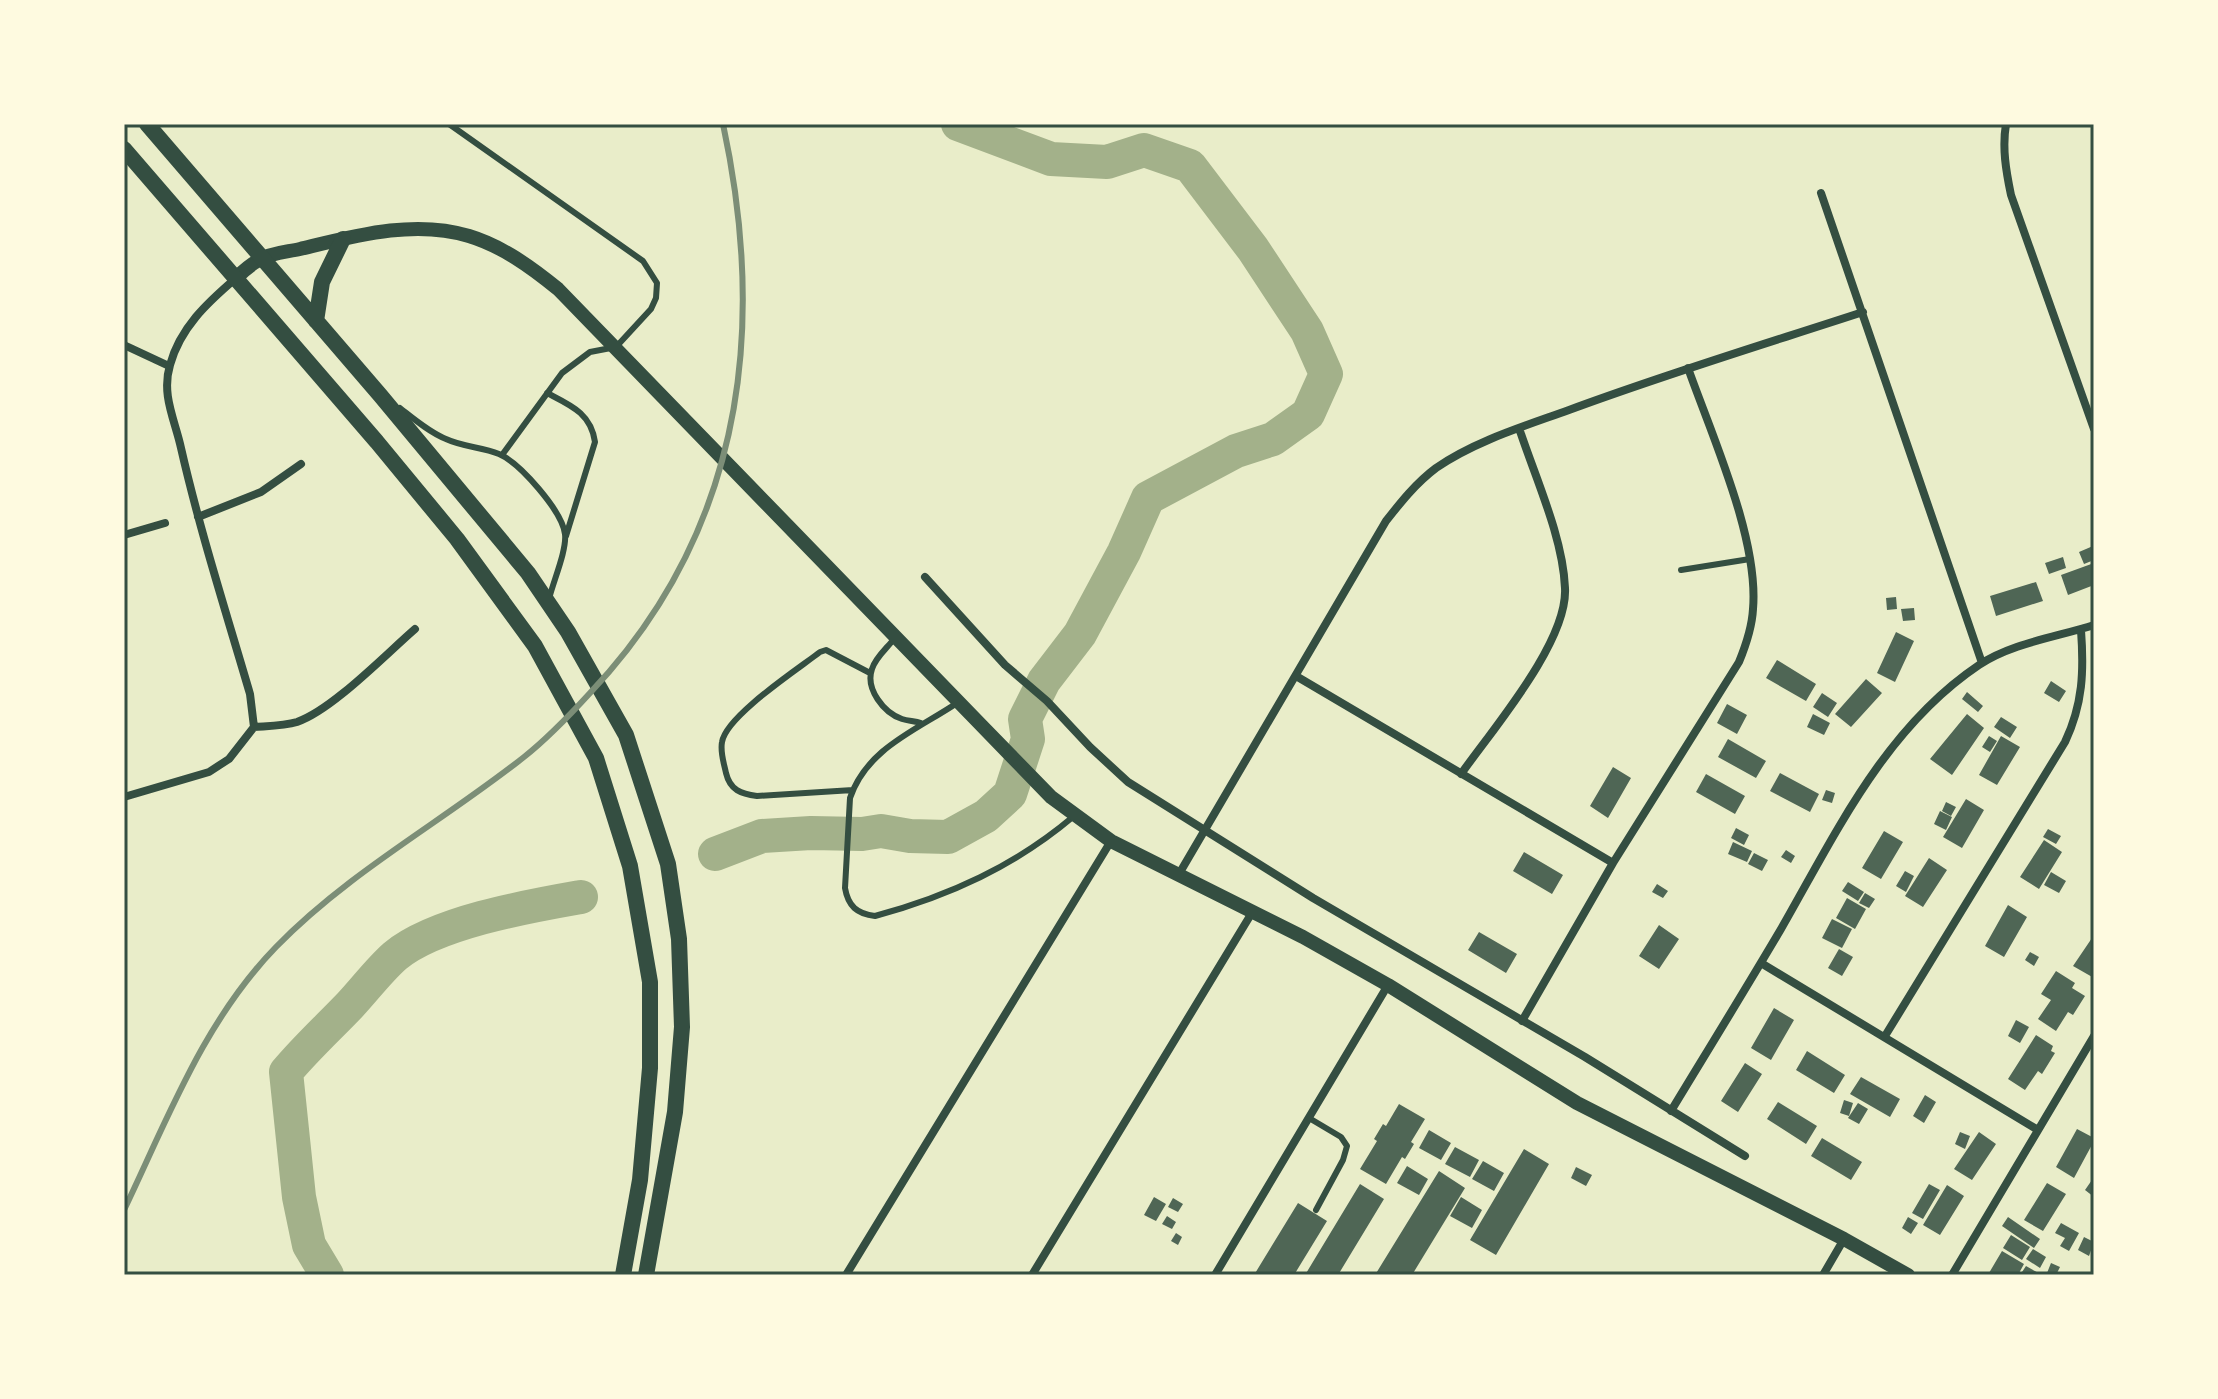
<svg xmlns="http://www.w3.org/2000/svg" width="2218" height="1399" font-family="'Nunito Sans',sans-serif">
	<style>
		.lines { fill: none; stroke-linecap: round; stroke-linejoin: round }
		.river { stroke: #a3b18a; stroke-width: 34 }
		.building { fill: #4f6655 }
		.service { stroke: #344e41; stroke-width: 6 }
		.minor { stroke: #344e41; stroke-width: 8 }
		.tertiary { stroke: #344e41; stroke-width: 14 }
		.secondary { stroke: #344e41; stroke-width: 16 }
		.rail { stroke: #7c8e77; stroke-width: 6 }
		.neatline { fill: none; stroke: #344e41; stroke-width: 3 }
	</style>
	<rect width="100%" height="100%" fill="#e9edc9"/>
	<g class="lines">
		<!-- river -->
		<path class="river" d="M715,854l47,-18 49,-3 51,1 19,-3 29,5 38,1 38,-21 24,-22 18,-55 -3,-20 19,-38 36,-47 44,-82 24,-54 88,-47 37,-12 35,-25 18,-40 -19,-43 -54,-82 -63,-83 -46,-16 -37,12 -56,-3 -93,-35
			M327,1275l-18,-30 -10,-48 -13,-125c20,-24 42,-44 64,-67 15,-16 29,-35 45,-49 41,-34 135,-50 186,-59"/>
	</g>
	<!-- building -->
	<path class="building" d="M2093,546l1,14 -10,4 -5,-12z
		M2063,557l3,11 -17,6 -4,-11z
		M2094,563v22l-26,10 -7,-20z
		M2036,582l7,19 -47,15 -6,-20z
		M1896,597l1,12 -10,1 -1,-12z
		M1914,608l1,12 -12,1 -2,-12z
		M1896,632l18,9 -19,41 -18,-9z
		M1777,660l39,24 -10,17 -40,-23z
		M1866,679l16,14 -31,34 -16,-13z
		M2051,681l15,10 -7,11 -15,-9z
		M1967,692l16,14 -5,6 -16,-13z
		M1822,693l15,10 -9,14 -15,-10z
		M1727,704l20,11 -10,19 -20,-11z
		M1813,714l17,9 -6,12 -17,-8z
		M1967,714l17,14 -32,47 -22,-16z
		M2001,717l16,10 -7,11 -16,-11z
		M1989,736l8,5 -7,11 -8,-5z
		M2001,736l19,11 -23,38 -18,-10z
		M1728,739l38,22 -10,17 -38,-21z
		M1613,767l18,11 -23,40 -18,-12z
		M1780,773l39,21 -9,18 -40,-21z
		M1706,774l39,22 -10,18 -39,-22z
		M1826,790l9,3 -3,10 -10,-3z
		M1966,799l18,11 -22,38 -19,-11z
		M1946,802l10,5 -5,9 -9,-5z
		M1940,811l12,6 -6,13 -12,-6z
		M1736,828l13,7 -5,10 -13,-7z
		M2048,829l13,7 -5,8 -13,-7z
		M1884,831l19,11 -22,37 -19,-11z
		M2044,840l18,12 -23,37 -19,-12z
		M1733,842l19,9 -5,11 -19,-8z
		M1786,850l9,6 -4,7 -10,-6z
		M1524,852l39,23 -11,19 -39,-23z
		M1754,853l14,7 -6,11 -14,-7z
		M1929,858l18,12 -24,37 -18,-11z
		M1905,871l9,5 -8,16 -10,-6z
		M2051,872l15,9 -7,12 -15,-8z
		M1848,882l16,10 -6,9 -16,-10z
		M1657,884l11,7 -5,7 -11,-6z
		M1865,893l10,6 -6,9 -10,-5z
		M1847,898l19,11 -11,20 -19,-11z
		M2008,905l19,12 -23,40 -19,-11z
		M1832,919l20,10 -10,19 -20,-10z
		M1659,925l20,14 -20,30 -20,-13z
		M1479,932l38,22 -11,19 -38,-23z
		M2094,935v43l-21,-12z
		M1839,949l14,8 -11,19 -14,-8z
		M2030,952l9,5 -5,9 -9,-6z
		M2056,971l19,12 -3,5 13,8 -12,19 -5,-3 -12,19 -18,-12 13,-19 -10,-6z
		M1774,1008l20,12 -23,40 -20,-12z
		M2016,1020l13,7 -9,16 -12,-7z
		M2036,1035l17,11 -2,5 4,2 -13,21 -4,-3 -13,19 -17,-11z
		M1807,1051l38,24 -11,18 -38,-23z
		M1745,1063l17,11 -24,38 -17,-11z
		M1861,1077l39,22 -10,18 -40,-23z
		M1925,1095l11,7 -12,21 -11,-7z
		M1844,1100l9,3 -4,13 -9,-3z
		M1778,1102l39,24 -11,18 -39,-25z
		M1858,1103l10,6 -9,15 -11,-6z
		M1399,1104l26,15 -14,23 3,2 -9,15 -3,-2 -16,27 -26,-15 17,-28 -3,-2 9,-15 3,2z
		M2077,1129l17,9v3l-20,37 -18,-11z
		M1429,1130l22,13 -10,17 -22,-12z
		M1960,1132l10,4 -5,13 -10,-5z
		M1979,1132l17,12 -24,36 -18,-11z
		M1822,1138l40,24 -11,18 -40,-24z
		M1455,1147l24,13 -9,17 -25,-13z
		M1524,1149l25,15 -53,91 -26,-15z
		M1483,1161l21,12 -10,18 -22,-12z
		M1407,1166l21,13 -9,16 -22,-12z
		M1576,1167l16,8 -6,11 -15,-8z
		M1439,1171l26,17 -53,87h-37z
		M2094,1177v20l-9,-7z
		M2047,1183l19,11 -23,37 -19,-11z
		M1360,1184l24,15 -46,76h-33z
		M1929,1184l11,6 -17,29 -11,-6z
		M1947,1185l17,11 -24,39 -17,-10z
		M1154,1197l12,7 -10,17 -12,-6z
		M1461,1197l21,13 -10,18 -22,-12z
		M1173,1198l10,6 -5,8 -10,-5z
		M1298,1203l29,18 -33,54h-40z
		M1167,1216l9,6 -4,7 -10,-5z
		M1908,1217l10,6 -7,11 -9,-6z
		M2008,1217l32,22 -6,9 -32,-22z
		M2061,1223l18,10 -10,18 -9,-5 5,-8 -10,-5z
		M1176,1233l6,4 -4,8 -7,-4z
		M2011,1235l19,12 -8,13 -19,-12z
		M2084,1237l10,5 -5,14 -11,-6z
		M2033,1249l13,8 -6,11 -14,-9z
		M2002,1251l22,13 -6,11 -29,-2z
		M2051,1263l9,4 -4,8 -9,-2z
		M2026,1266l16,9h-22z"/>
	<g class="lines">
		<!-- service -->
		<path class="service" d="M449,124l194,137 14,22 -1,15 -5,11 -35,38 -26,5 -28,21 -60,82
			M547,393c23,12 44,20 48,49l-29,94
			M400,408c14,11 29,24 46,31 17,8 36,8 53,15 21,9 63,57 66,80 2,16 -12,48 -16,65
			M1681,570l69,-11
			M894,639c-7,9 -19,19 -22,30 -7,20 12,44 30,50 6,2 13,2 19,4
			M957,703c-40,27 -90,45 -107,95l-5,90c3,18 12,26 30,28 74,-20 140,-50 199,-100
			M853,790l-96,6c-16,-2 -27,-6 -31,-23 -2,-10 -6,-20 -4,-31 4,-26 76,-73 98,-90l6,-2 44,23
			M1309,1118l32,19 6,9 -4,14 -27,50"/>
		<!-- minor -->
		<path class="minor" d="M2006,124c-4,24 0,47 5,71l83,234
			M1821,193l161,470
			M235,279c-28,24 -55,49 -65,86 -9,30 5,55 11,83 19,83 45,164 69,246l4,33
			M124,345l45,21
			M198,517l63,-25 40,-28
			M124,535l41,-12
			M925,577l80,88 42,36 43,46 38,35 185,116 272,159 160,99
			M1296,676l317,187
			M1461,774c31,-44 107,-132 104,-186 -2,-51 -30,-111 -46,-160
			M124,797l85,-25 20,-13 25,-32c13,-1 30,-1 43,-5 35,-12 88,-67 118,-93
			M1179,874l207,-353c15,-19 30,-38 50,-53 39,-27 89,-42 133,-58 97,-36 196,-66 294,-98
			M1761,963l277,167
			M1522,1021l91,-158 126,-201c7,-17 13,-34 14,-53 6,-70 -41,-173 -65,-241
			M1885,1036l180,-294c18,-38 19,-71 16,-112
			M1671,1111c37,-61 74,-121 110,-182 55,-96 104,-201 198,-264 33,-22 78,-28 115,-40
			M846,1275l265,-434
			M1032,1275l221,-364
			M1215,1275l173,-290
			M1823,1275l21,-36
			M1952,1275l142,-239"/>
		<!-- tertiary -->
		<path class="tertiary" d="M235,279c7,-7 15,-14 24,-19 11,-7 28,-8 41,-11 54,-13 114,-30 169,-13 33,10 62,31 89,53l424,437 69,71 60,44 192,96 85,48 189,118 267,136 64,36"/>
		<!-- secondary -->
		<path class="secondary" d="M147,124l233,271 148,178 40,59 58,103 42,129 11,75 3,88 -7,85 -29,163
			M124,149l253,293 80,97 78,107 61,112 34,108 20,116v86l-10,112 -17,95
			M316,321l6,-39 21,-43"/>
		<!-- rail -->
		<path class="rail" d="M124,1210c44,-92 80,-189 152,-263 73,-75 166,-125 248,-190 24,-19 45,-41 66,-64 152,-161 178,-359 133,-569"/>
	</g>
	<!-- border -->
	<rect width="2218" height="1399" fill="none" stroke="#fefae0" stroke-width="252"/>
	<rect x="126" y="126" width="1966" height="1147" class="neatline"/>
</svg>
